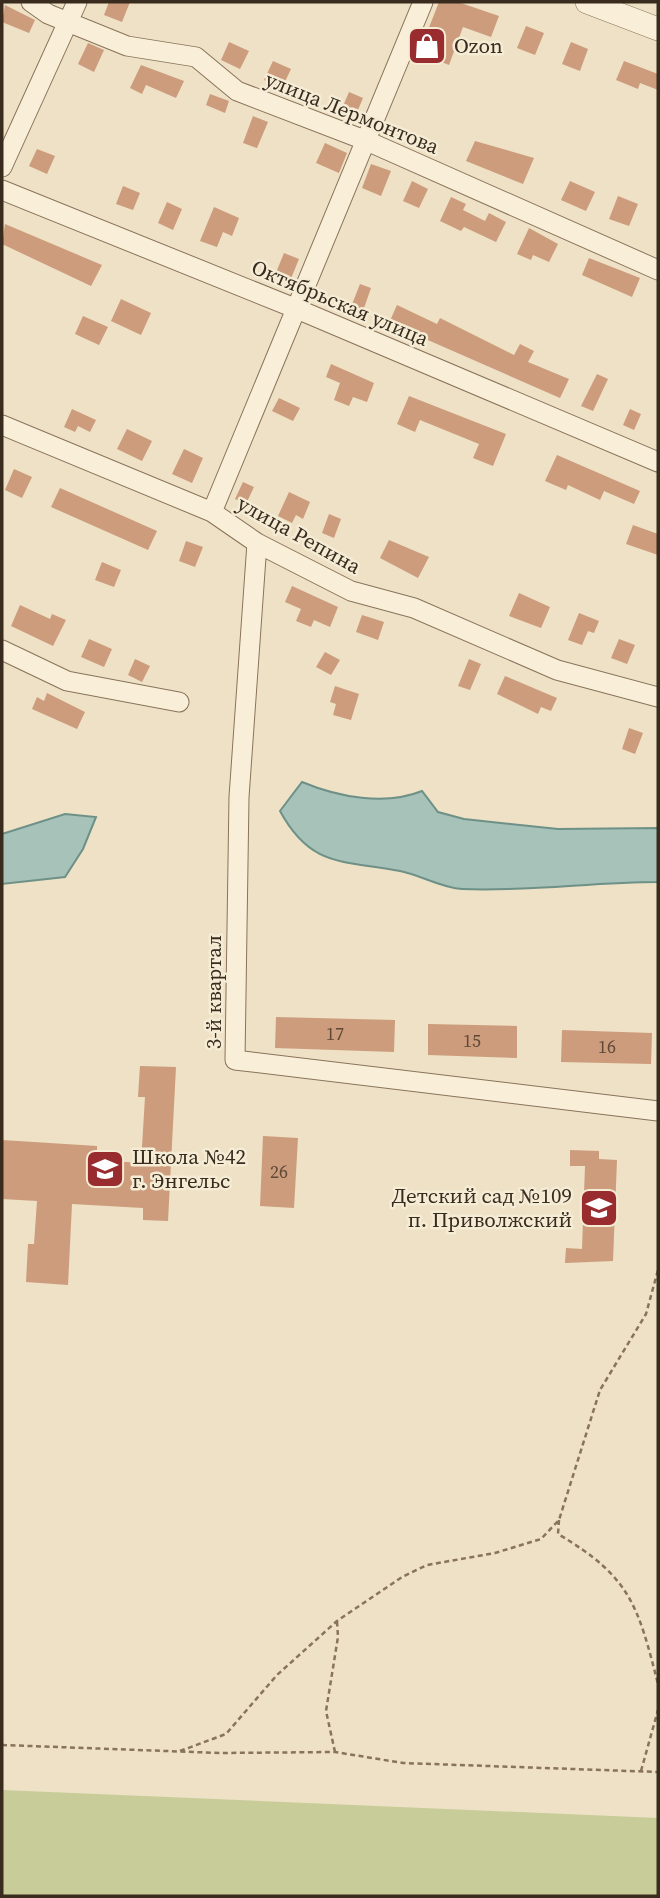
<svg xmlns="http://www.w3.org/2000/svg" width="660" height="1898" font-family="'Source Serif 4',serif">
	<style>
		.green { fill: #c7cc99 }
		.water { fill: #a7c2b9; stroke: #6d9087; stroke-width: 2 }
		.building { fill: #cc9c7c }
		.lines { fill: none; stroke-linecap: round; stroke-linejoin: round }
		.minor-casing { stroke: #89735b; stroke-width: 21 }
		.tertiary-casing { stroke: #89735b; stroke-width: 24 }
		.path { stroke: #89735b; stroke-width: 2.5; stroke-dasharray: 5 3.5; stroke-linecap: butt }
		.minor { stroke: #f9efd9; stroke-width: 19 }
		.tertiary { stroke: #f9efd9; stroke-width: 23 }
		.labels { text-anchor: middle; stroke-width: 5; stroke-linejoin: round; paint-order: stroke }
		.number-label { font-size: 18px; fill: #5e4836 }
		.poi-label { font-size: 21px; fill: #392c1f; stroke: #f5ecd5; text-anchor: start }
		.street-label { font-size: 21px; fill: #392c1f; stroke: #f5ecd5 }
	</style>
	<rect width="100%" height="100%" fill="#eee1c5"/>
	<!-- green -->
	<path class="green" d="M2,1790l656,28v78h-656z"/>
	<!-- water -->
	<path class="water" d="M302,782c36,15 83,24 120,9l16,21 26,7 94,10 100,-1v54c-65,0 -131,10 -196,7 -21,-1 -41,-14 -62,-18 -57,-11 -89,-3 -120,-60z
		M65,814l31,3 -13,32 -18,28 -63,7v-50z"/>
	<!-- building -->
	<path class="building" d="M109,2h21l-8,20 -18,-7z
		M439,2h19l41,14 -8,21 -28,-10 -14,38 -30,-12z
		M5,5l30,15 -6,13 -27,-11z
		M526,26l18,7 -9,22 -18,-7z
		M229,42l20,9 -9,18 -19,-9z
		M571,42l17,7 -8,22 -18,-7z
		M88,43l16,7 -10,22 -16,-8z
		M273,61l18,8 -9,19 -18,-8z
		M624,61l34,13v16l-18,-7 -2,6 -22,-9z
		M141,65l43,16 -8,17 -30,-13 -4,9 -12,-6z
		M349,92l14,6 -8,19 -14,-6z
		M210,94l19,7 -4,12 -19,-8z
		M253,116l15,6 -11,26 -14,-5z
		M475,141l59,17 -11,26 -57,-23z
		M325,143l22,10 -8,20 -23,-10z
		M37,149l18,7 -8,18 -18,-8z
		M371,164l20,7 -10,25 -19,-8z
		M412,181l16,8 -9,19 -16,-7z
		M570,181l25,11 -9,19 -25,-11z
		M123,186l17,7 -7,17 -17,-6z
		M618,196l20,8 -9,22 -20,-7z
		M451,197l15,7 -3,6 22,11 4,-8 17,9 -10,20 -32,-15 -3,4 -21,-10z
		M167,202l15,7 -9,21 -15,-7z
		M214,207l25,11 -7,18 -9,-4 -6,15 -17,-6z
		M5,224l97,41 -11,21 -89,-42z
		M529,228l29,16 -9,18 -16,-7 -2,5 -14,-6z
		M284,253l15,6 -9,22 -15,-6z
		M589,258l51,20 -8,19 -50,-22z
		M360,284l11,4 -8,23 -12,-4z
		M121,299l30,14 -10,22 -30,-14z
		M397,305l40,19 3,-6 74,37 6,-11 14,7 -6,11 41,17 -9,19 -171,-75z
		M83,316l25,11 -9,18 -24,-11z
		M331,364l43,19 -7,19 -14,-5 -4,9 -15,-6 6,-17 -14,-6z
		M597,374l11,5 -15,32 -12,-5z
		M409,396l97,38 -13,32 -20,-8 6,-14 -59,-24 -5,12 -18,-8z
		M279,398l21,10 -7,13 -21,-10z
		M72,409l24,11 -6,12 -12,-6 -3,6 -11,-5z
		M630,409l11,5 -7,16 -11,-5z
		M127,429l25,12 -10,20 -25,-12z
		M184,449l19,9 -11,25 -20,-9z
		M557,455l83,36 -6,13 -30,-13 -4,9 -32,-15 -2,5 -21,-9z
		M14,469l18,8 -10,21 -17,-8z
		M243,482l11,5 -8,17 -11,-5z
		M60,488l97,43 -9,19 -97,-43z
		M289,492l21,10 -7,17 -7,-4 -4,8 -14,-7z
		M329,514l12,5 -7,19 -12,-5z
		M633,525l25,9v21l-32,-11z
		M389,540l40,17 -11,21 -38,-20z
		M186,541l17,6 -8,20 -16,-6z
		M102,562l19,8 -7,17 -19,-7z
		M292,586l46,21 -8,20 -16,-7 -3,7 -15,-6 5,-12 -16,-7z
		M519,593l31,14 -9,21 -32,-12z
		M20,605l30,14 2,-5 14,6 -13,26 -42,-20z
		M579,613l20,8 -5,12 -6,-2 -6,14 -14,-5z
		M362,615l22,7 -6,18 -22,-8z
		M89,639l23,10 -8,18 -23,-10z
		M619,639l16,6 -8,19 -16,-6z
		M325,652l15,8 -9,15 -15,-8z
		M135,659l15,7 -8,16 -14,-7z
		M469,659l12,5 -11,26 -12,-4z
		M505,676l52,22 -6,13 -10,-4 -3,7 -41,-20z
		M335,686l24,8 -8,26 -18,-5 3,-11 -6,-2z
		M47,693l38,19 -8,17 -45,-20 5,-12 7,4z
		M629,728l14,5 -8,21 -13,-5z
		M276,1017l119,3 -1,32 -119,-4z
		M428,1024l89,2v32l-89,-3z
		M562,1030l90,3 -1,31 -90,-2z
		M140,1066l36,1 -8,154 -25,-1v-12l-71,-4 -4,81 -42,-3 2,-38h6l3,-43 -35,-2v-59l95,6v14l44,3 4,-66h-7z
		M263,1136l35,2 -4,70 -34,-2z
		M570,1150l29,1v8l18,1 -4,101 -48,2 1,-15 16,1 3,-83h-15z"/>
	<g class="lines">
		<!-- minor casing -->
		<g class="minor-casing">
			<path id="minor" d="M31,2l17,12 79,32 69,11 41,34 130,50 291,129
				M2,167l75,-165
				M2,190l295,119 361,153
				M2,425l210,87 45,31 94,48 63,17 143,62 101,27
				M212,512l211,-510
				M257,543l-18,254 -4,263 423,51
				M2,650l65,31 112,21"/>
		</g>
		<!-- tertiary casing -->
		<g class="tertiary-casing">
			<path id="tertiary" d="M587,2l71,27"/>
		</g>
		<!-- path -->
		<path class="path" d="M559,1520l-1,14c73,43 80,72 100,150
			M2,1745l218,8 115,-1 68,11 255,9
			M180,1751l46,-17 51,-59 60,-54 65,-44 25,-12 68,-12 46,-14 18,-19 41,-130 46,-76 12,-44
			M335,1752l-9,-41 12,-74 -1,-16
			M641,1771l17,-61"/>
		<!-- minor -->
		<use href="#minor" class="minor"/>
		<!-- tertiary -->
		<use href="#tertiary" class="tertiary"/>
	</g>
	<!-- icons -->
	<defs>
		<g id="shop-square" transform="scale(2.0125)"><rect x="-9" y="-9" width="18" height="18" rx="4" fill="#982c2e" stroke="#f5ecd5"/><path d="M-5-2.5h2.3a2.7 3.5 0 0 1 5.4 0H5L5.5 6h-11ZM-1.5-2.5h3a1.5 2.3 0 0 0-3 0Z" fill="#fff"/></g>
		<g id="school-square" transform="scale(2.0125)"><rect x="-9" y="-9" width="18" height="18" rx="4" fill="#982c2e" stroke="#f5ecd5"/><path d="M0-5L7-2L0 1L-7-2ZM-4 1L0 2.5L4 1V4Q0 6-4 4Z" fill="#fff"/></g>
	</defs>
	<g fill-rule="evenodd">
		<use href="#shop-square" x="427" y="46"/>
		<use href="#school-square" x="105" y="1169"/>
		<use href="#school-square" x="599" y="1208"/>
	</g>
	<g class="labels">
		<!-- number labels -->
		<g class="number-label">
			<text x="335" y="1040">17</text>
			<text x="472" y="1047">15</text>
			<text x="607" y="1053">16</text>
			<text x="279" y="1178">26</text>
		</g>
		<!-- poi labels -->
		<g class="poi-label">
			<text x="454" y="53">Ozon</text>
			<text x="132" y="1164">Школа №42<tspan x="132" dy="24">г. Энгельс</tspan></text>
			<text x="572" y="1203" text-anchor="end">Детский сад №109<tspan x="572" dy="24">п. Приволжский</tspan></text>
		</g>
		<!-- street labels -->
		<g class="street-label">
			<text transform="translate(352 113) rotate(22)" y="7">улица Лермонтова</text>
			<text transform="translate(340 303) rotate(23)" y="7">Октябрьская улица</text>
			<text transform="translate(299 535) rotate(29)" y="7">улица Репина</text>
			<text transform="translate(214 992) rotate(-90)" y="7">3-й квартал</text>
		</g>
	</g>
	<!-- border -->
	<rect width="660" height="1898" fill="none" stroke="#392c1f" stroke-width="7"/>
</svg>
